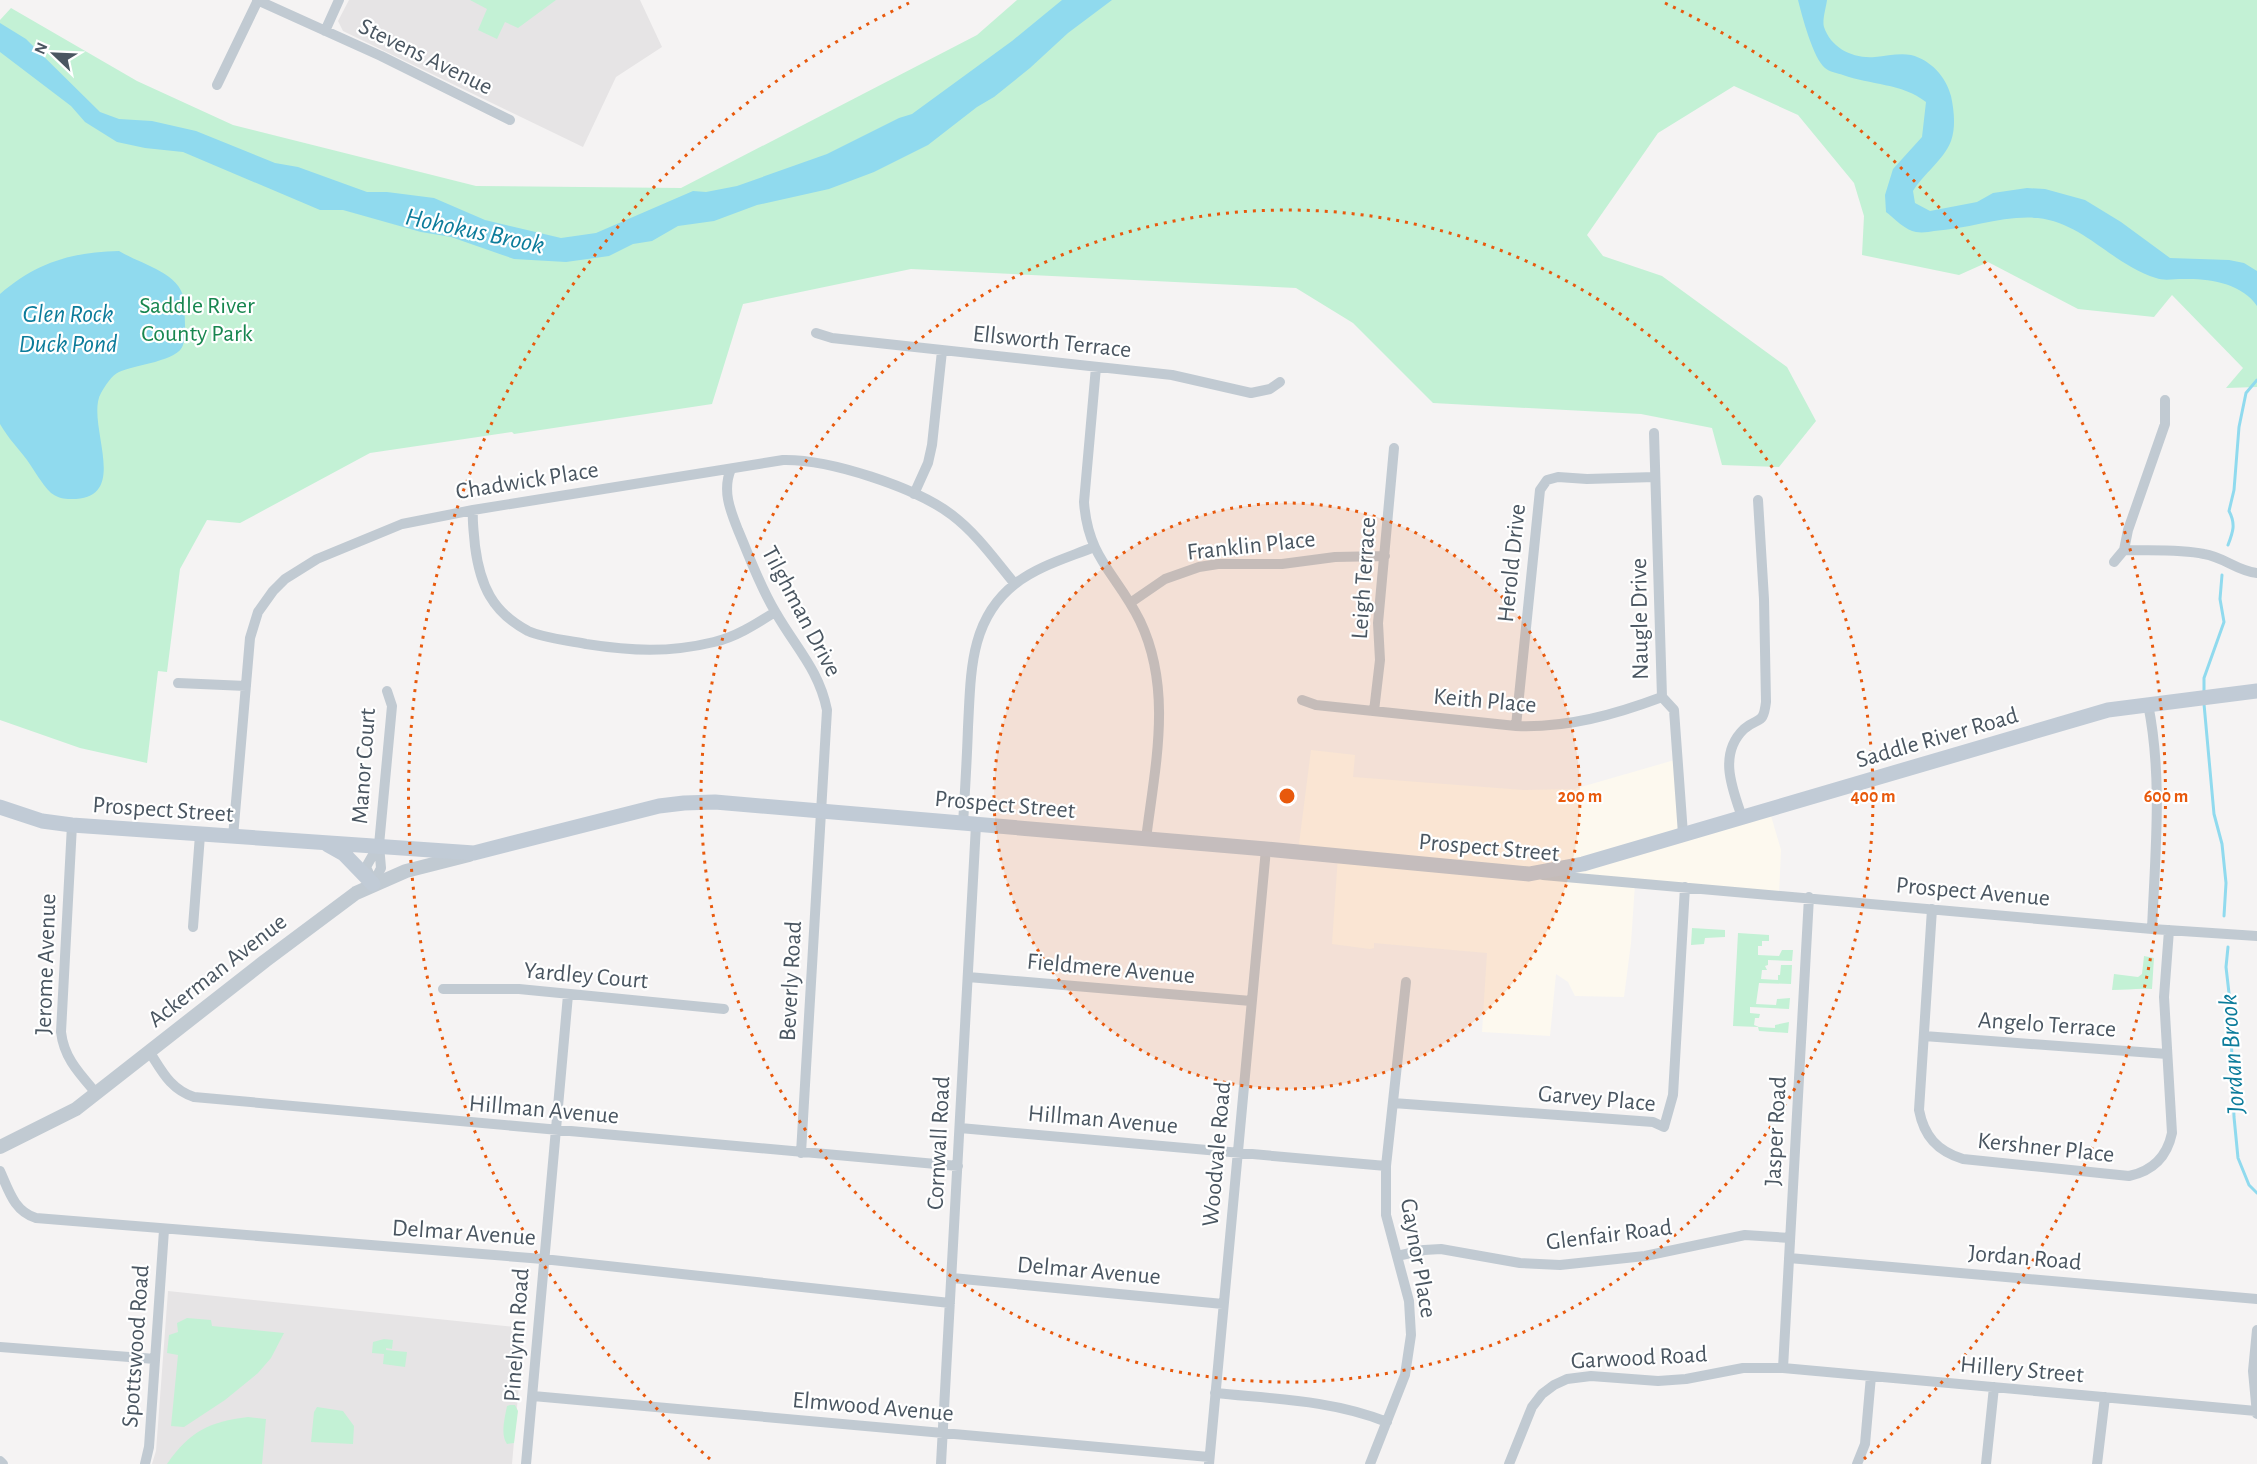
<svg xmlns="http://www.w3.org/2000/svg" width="2257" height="1464" font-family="'Alegreya Sans',sans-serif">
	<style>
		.commercial { fill: #fdf9ef }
		.education { fill: #e6e4e5 }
		.green { fill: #c3f1d5 }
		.water { fill: #90daee }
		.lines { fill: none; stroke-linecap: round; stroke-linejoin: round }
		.stream { stroke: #90daee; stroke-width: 3 }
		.minor { stroke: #c1cad2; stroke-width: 10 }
		.tertiary { stroke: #c1cad2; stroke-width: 14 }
		.secondary { stroke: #c1cbd6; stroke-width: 15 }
		.ring { fill: none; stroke: #e8590c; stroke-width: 3; stroke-dasharray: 3 6 }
		.labels { text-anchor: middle; stroke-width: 4.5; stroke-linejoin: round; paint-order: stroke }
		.street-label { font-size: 24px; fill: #4a5661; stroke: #fff }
		.park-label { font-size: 24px; fill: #17864f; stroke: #fff }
		.water-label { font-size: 26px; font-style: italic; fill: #0c7c9b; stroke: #fff }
		.centre { fill: #e8590c; stroke: #fff; stroke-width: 3 }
		.ring-label { font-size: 18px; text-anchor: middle; font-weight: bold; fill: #e8590c; stroke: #fff; stroke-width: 4.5; stroke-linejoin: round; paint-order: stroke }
	</style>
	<rect width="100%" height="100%" fill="#f5f3f3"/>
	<!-- commercial -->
	<path class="commercial" d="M1311,750l44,5 -2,22 170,13 51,-1 104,-30 5,75 86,-25 12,41 -2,45 -144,-11 -4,59 -7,54 -49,-1 -7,-14 -12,-8 -6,62 -68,-4 5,-79 -113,-10v5l-4,1 -38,-5 6,-88 -40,-4z"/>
	<!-- education -->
	<path class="education" d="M349,0h291l22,47 -46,30 -33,70 -240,-116 -5,-10z
		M168,1291l356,37 -12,136h-360l4,-13z"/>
	<!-- green -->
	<path class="green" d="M470,0h86l-38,28 -13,-6 -8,17 -19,-9 9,-21z
		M1017,0h1240v387l-31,1 17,-20 -71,-73 -18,22 -76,-8 -90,-47 -29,13 -97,-20 2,-39 -10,-33 -56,-68 -64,-29 -76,47 -71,102 16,21 59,20 125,91 29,54 -37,46 -57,-2 -10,-37 -71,-14 -208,-11 -80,-80 -57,-35 -385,-19 -168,35 -31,100 -198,30 -2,-2 -142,21 -130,70 -33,-3 -27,49 -13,103 -9,-1 -11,92 -67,-15 -80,-28v-700l11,-12 126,73 96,44 243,61 205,2 296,-153z
		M1692,928l33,2v7l-20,1 -1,6 -13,1z
		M1738,933l31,2v6h-7v5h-4v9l21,1 3,-6h11l-1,11 -24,-1v5l-3,1 2,4h-5l-1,9 17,1v-5h2l1,-10h11l-1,19 -32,-1 -3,21 20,1 1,-6 13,-1 -1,11 -39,-2v6l10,1 -1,4h-4l-1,7 5,2 16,1v-3l14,-3 -1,11 -29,-2 -1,-4 -25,-1z
		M2144,956l10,2 -2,31c-14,-1 -26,1 -40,1l2,-16 24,3 4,-3z
		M187,1318l24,2 1,6 72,7 -13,25 -13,15 -33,27 -41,27 -13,-1 7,-71 -11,-2 2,-18 9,-3 -1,-9z
		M384,1339l9,1 -1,9 -6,-1v2l21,2 -2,15 -22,-3 1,-10 -12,-1 1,-11z
		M510,1405h5l3,6 -4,32 -7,1c-7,-9 -2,-27 0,-38z
		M317,1407l26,4 11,15 -1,18 -42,-2 3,-30z
		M248,1417l18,2 -4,45h-95c23,-33 42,-42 81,-47z"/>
	<!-- water -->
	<path class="water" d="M1062,0h50l-44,33 -38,35 -36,29 -17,10 -49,38 -54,27 -45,17 -72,16 -43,16 -36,5 -26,15 -19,3 -24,12 -43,6 -52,-3 -63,-22 -30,-5 -78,-22h-23l-137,-58 -38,-4 -28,-6 -32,-20 -14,-16 -71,-54v-29l26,16 74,73 19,7 33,2 44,10 79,32 23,4 69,25h20l47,6 51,22 76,18 35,-5 97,-42 13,1 31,-6 90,-32 72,-36 13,-4 100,-73z
		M1798,0h29c-1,8 -5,20 -3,27 7,21 29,32 51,30 12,-1 24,-4 36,-2 20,5 35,22 40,41 3,14 5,31 0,45 -8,20 -27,32 -38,50l2,12 15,8 47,-9 16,-9 34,-5 18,1 40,11 36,22 49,36 59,2 15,3 13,8v35c-15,-23 -49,-28 -74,-27 -9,0 -20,2 -27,-1 -43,-13 -72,-55 -118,-60 -35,-3 -69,11 -104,13 -5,1 -12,2 -18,1 -10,-1 -22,-14 -30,-20l-1,-17 8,-26 29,-32 4,-35c-24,-19 -56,-17 -83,-27 -5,-2 -14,-3 -18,-7 -12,-10 -23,-52 -27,-68z
		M119,251c21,13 60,21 65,48 0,13 3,34 -1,46 -4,16 -49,20 -64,27 -7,3 -14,14 -18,21 -17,30 34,109 -33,106 -6,0 -13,-3 -17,-6 -10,-10 -16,-22 -24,-33 -9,-12 -19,-22 -27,-36v-130c36,-31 71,-42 119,-43z"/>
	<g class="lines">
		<!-- stream -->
		<path class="stream" d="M2228,545c5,-13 8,-21 1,-34l5,-21 5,-63 7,-34 11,-13
			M2204,694v-16l20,-56 -4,-23 2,-24
			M2204,704l10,110 8,30 4,39 -2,33
			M2228,947l-2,20 4,35 4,115 4,41 11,27 8,8"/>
		<!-- minor -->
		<path class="minor" d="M257,0l124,56 129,64
			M325,31l14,-31
			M217,85l41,-85
			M816,333l16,5 340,37 79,18 19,-4 10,-7
			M1096,367l-12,135c4,57 33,72 56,119 33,69 15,145 6,218
			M1654,433l8,264 12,13 9,124
			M731,469c-9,21 -1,41 7,61 12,28 22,57 38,83 20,35 43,57 51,97l-26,443
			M914,494l14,-31 4,-18 10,-94
			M473,510c-1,12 1,23 2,36 5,39 17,66 53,85 18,8 40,9 58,13 45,7 83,9 128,-2 22,-5 42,-18 61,-30
			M2124,550c26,1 55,-1 80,4 20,3 33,17 53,19
			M2114,562l10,-12 4,-20 37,-106v-24
			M1130,603l35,-24 34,-12 19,-3h64l53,-7 50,-1
			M178,683l68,3
			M1302,700l14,5 200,21c51,2 98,-11 146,-29
			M2148,704c15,74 7,150 4,225
			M1374,711l6,-51 -2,-37 16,-175
			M1516,726l24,-236 7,-10 11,-3 29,2 68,-2
			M1742,817c-10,-29 -24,-63 2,-88 15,-13 19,-3 22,-27l-2,-103 -6,-99
			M963,824c2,-33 4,-65 5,-97 3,-53 1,-107 47,-143 23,-18 52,-26 79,-37
			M72,825l-11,207c3,26 18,41 35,61
			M233,837l17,-199 8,-26 15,-21 12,-12 32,-20 85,-35 71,-14 310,-50c46,-1 132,27 169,55 25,19 43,45 63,69
			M1543,875l609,54 105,7
			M372,880l-6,-13 12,-21
			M373,884l8,-16 -2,-23 13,-139 -5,-15
			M1932,909l-13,201c5,26 18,41 44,49l166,17c24,-5 38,-19 43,-43l-8,-136 5,-67
			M193,927l7,-92
			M968,977l283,24
			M443,989h76l205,20
			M1924,1036l243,18
			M149,1051c13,20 21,38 45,46l764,69
			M1393,1103l260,19 11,5 9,-32 12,-208
			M960,1128l426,38
			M0,1171c9,20 14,40 36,47l507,41 407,44
			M1397,1256l27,-6 17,-1 79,14 40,2 85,-9 100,-21 45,3
			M1789,1258l468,41
			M952,1278l271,26
			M2257,1330l-4,41 4,43
			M0,1347l155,12
			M1783,1368l26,-471
			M1215,1393c59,6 117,7 172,29
			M533,1396l676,61
			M0,1461l3,3
			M145,1464l4,-17 15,-217
			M526,1464l42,-469
			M941,1464l35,-639
			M1209,1464l57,-615
			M1370,1464l35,-89 6,-40 -2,-34 -23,-86v-49l20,-184
			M1509,1464l23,-57 10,-13 12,-9 13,-6 24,-3 67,5 28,-2 57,-11h40l473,43
			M1857,1464l8,-20 6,-68
			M1986,1464l8,-77
			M2097,1464l8,-67"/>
		<!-- tertiary -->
		<path class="tertiary" d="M0,1147l76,-38 189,-148 91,-68 50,-22 63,-16"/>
		<!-- secondary -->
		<path class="secondary" d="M0,807l42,14 30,4 402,28 185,-47 25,-3 31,-1 551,47 263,25 54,-10 525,-154 149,-19
			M328,845l16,9 29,30"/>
	</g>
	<!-- distance rings -->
	<circle cx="1287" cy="796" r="293" fill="#e8590c" fill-opacity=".12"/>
	<g class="ring">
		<circle cx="1287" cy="796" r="293"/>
		<circle cx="1287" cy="796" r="586"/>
		<path d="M710 1459A879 879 0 0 1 909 3M1665 3A879 879 0 0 1 1864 1459"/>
	</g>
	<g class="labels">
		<!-- street labels -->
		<g class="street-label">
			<text transform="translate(426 56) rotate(26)" y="8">Stevens Avenue</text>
			<text transform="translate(1052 341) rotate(6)" y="8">Ellsworth Terrace</text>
			<text transform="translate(527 480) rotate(-9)" y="8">Chadwick Place</text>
			<text transform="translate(1251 545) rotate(-6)" y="8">Franklin Place</text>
			<text transform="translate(1511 563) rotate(-84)" y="8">Herold Drive</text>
			<text transform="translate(1363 578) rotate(-86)" y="8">Leigh Terrace</text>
			<text transform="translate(802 611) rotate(62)" y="8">Tilghman Drive</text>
			<text transform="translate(1639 619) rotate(-91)" y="8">Naugle Drive</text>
			<text transform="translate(1485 700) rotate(5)" y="8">Keith Place</text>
			<text transform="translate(1937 737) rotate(-16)" y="8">Saddle River Road</text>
			<text transform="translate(363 766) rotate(-86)" y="8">Manor Court</text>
			<text transform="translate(1005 804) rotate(5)" y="8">Prospect Street</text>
			<text transform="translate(163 809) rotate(4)" y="8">Prospect Street</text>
			<text transform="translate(1489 847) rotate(5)" y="8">Prospect Street</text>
			<text transform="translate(1973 891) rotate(5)" y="8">Prospect Avenue</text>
			<text transform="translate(45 964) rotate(-88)" y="8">Jerome Avenue</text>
			<text transform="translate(1111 968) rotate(5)" y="8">Fieldmere Avenue</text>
			<text transform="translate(217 970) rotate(-38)" y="8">Ackerman Avenue</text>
			<text transform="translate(586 975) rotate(5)" y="8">Yardley Court</text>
			<text transform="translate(790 981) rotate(-87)" y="8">Beverly Road</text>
			<text transform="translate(2047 1024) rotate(4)" y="8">Angelo Terrace</text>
			<text transform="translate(1597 1098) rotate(5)" y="8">Garvey Place</text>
			<text transform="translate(544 1109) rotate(5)" y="8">Hillman Avenue</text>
			<text transform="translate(1103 1119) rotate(5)" y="8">Hillman Avenue</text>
			<text transform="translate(1775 1131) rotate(-87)" y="8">Jasper Road</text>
			<text transform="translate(938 1143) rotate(-87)" y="8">Cornwall Road</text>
			<text transform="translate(2046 1147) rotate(6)" y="8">Kershner Place</text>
			<text transform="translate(1216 1154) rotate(-85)" y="8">Woodvale Road</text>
			<text transform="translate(464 1232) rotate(4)" y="8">Delmar Avenue</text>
			<text transform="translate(1609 1234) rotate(-7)" y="8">Glenfair Road</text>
			<text transform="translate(2025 1257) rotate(5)" y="8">Jordan Road</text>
			<text transform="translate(1419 1258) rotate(80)" y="8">Gaynor Place</text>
			<text transform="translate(1089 1270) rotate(5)" y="8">Delmar Avenue</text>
			<text transform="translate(516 1335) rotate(-86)" y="8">Pinelynn Road</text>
			<text transform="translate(135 1346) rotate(-86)" y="8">Spottswood Road</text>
			<text transform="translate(1639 1357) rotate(-3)" y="8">Garwood Road</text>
			<text transform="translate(2022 1369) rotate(5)" y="8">Hillery Street</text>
			<text transform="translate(873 1406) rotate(5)" y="8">Elmwood Avenue</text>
		</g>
		<!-- park labels -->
		<g class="park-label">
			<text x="197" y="313">Saddle River<tspan x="197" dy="28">County Park</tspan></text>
		</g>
		<!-- water labels -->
		<g class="water-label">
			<text transform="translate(475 230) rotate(12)" y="9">Hohokus Brook</text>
			<text x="68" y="322">Glen Rock<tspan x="68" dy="30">Duck Pond</tspan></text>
			<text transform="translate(2231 1054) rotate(-94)" y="9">Jordan Brook</text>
		</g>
	</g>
	<circle cx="1287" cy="796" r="9" class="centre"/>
	<g class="ring-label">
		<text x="1580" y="802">200 m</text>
		<text x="1873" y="802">400 m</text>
		<text x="2166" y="802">600 m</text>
	</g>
	<!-- north arrow -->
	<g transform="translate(54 54) rotate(293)" stroke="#ffffff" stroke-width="4.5" paint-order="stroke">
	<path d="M0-4.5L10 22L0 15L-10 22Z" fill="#4a5661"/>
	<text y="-9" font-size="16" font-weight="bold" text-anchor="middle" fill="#4a5661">N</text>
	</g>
</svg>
